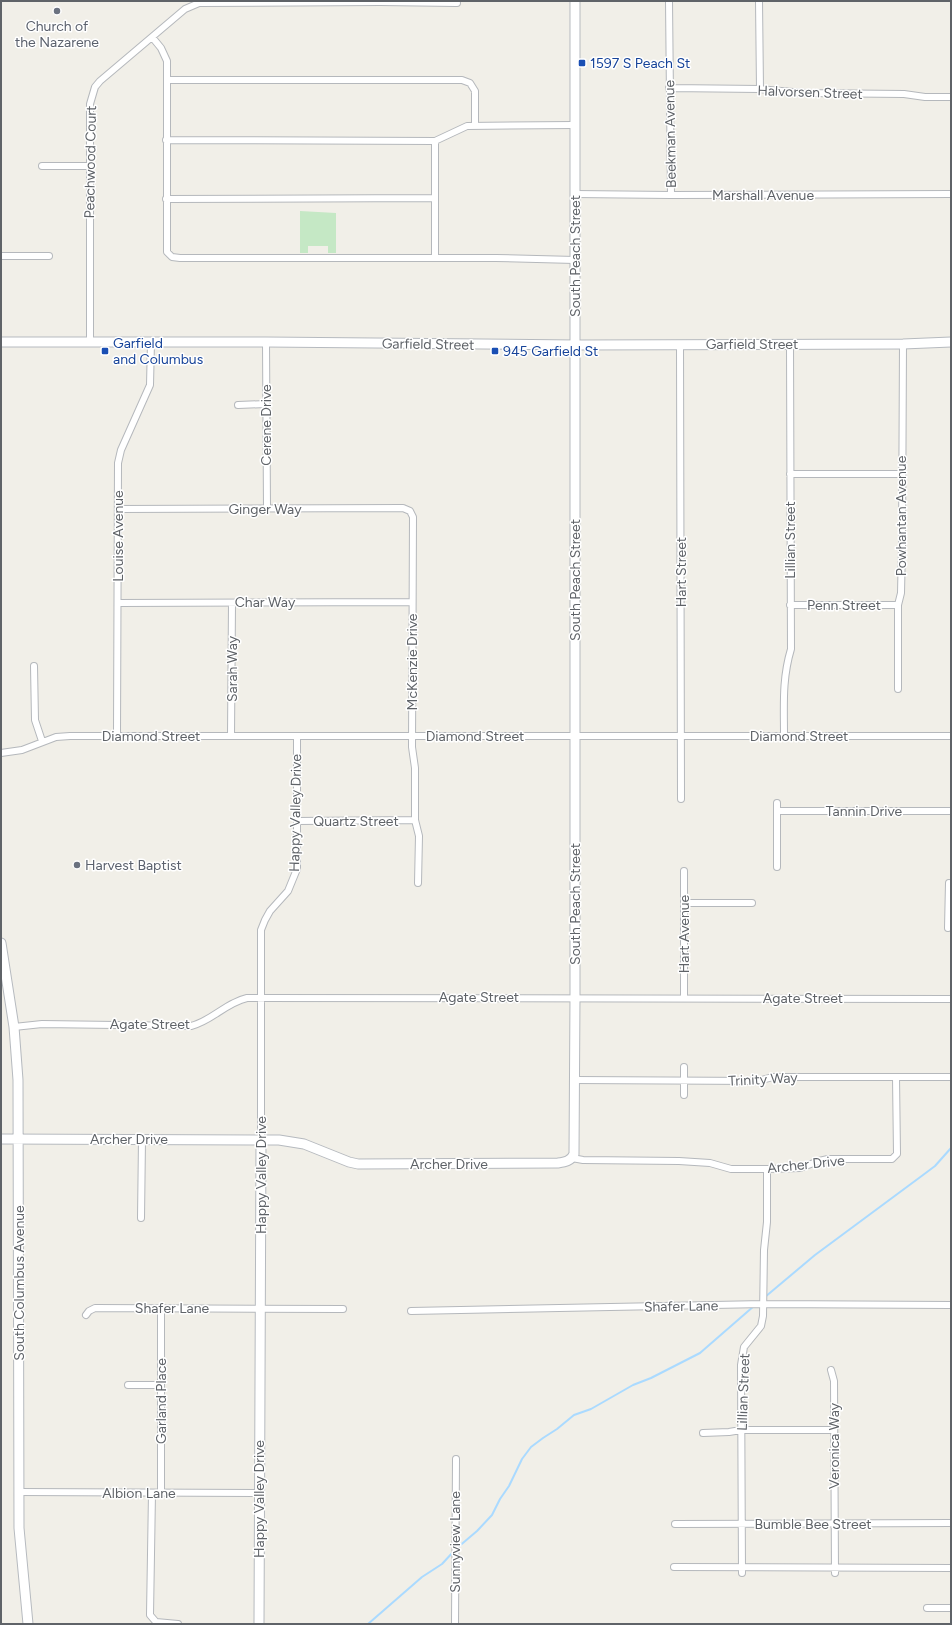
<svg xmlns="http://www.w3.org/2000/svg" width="952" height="1625" font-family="Figtree,sans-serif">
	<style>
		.green { fill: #c5e8c5 }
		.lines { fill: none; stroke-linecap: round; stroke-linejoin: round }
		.stream { stroke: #aadaff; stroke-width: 2 }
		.street-casing { stroke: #b5b8bc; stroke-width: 8 }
		.secondary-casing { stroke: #b6babf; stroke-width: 11 }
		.street { stroke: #fff; stroke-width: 6 }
		.secondary { stroke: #fff; stroke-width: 9 }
		.worship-dot { fill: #6b7280; stroke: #fff; stroke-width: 1.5 }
		.transit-dot { fill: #1a4fb4; stroke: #fff; stroke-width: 1.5 }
		.labels { text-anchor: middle; stroke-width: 3; stroke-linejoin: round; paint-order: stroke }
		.worship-label { font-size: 14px; fill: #5b616d; stroke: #fff }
		.transit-label { font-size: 14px; fill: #164399; stroke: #fff; text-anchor: start }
		.street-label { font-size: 14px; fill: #5f6368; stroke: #fff }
	</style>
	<rect width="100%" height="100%" fill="#f1efe8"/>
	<!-- green -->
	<path class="green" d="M300,211l36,2v40h-8v-7h-20v7h-8z"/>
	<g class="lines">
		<!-- stream -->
		<path class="stream" d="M765,1297l50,-42 108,-80 12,-9 16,-18
			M457,1548l20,-17 15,-16 8,-16 9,-13 13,-27 9,-12 12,-9 14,-9 17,-14 17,-6 42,-24 18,-7 49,-25 54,-47
			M368,1624l54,-47 20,-13 12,-13"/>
		<!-- street casing -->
		<g class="street-casing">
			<path id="street" d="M669,1l2,194
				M759,1l1,88
				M152,37l9,11 6,13v191l5,5 8,1h316l79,2
				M167,80h295l8,3 5,8v35
				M669,88l91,1 44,4 100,1 21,3h26
				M166,140l269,1 32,-15 107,-1
				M42,166h47
				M575,194l96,1 280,-1
				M166,199l269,-1
				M1,256h48
				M435,258v-117
				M90,342v-238l5,-17 5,-6 85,-72 14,-6 181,-1 77,1
				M266,342l1,167
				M680,344l1,455
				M238,405l28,-1
				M790,474h111
				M118,509l285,-1 7,3 3,6 -1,230 3,21v52l4,16 -1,47
				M118,603l294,-1
				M790,605h108
				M34,666l1,54 7,21
				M898,689v-84l3,-12 1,-46 1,-203
				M784,735c0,-30 -2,-56 7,-86l-1,-305
				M117,736l1,-273 3,-13 29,-65 1,-43
				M231,736l1,-133
				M1,753l21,-3 34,-13 14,-1h881
				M777,803v64
				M777,811h174
				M297,821l118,-1
				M684,903h68
				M948,928l1,-45
				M684,998v-127
				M14,1027l28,-3 149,2c21,-5 34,-23 56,-28l704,1
				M684,1067v28
				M575,1080l183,1 15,-4h178
				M261,1140v-210l4,-10 5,-9 18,-20 9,-22v-133
				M572,1158l11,2 96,1 31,2 21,6h36l33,-1 19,-7 9,-2h64l5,-5 -1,-77
				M141,1218l1,-78
				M411,1311l353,-7 187,1
				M86,1315l3,-4 6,-3 248,1
				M831,1370l3,11 1,192
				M128,1385h33
				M703,1433l26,-1 12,-2h93
				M18,1492l241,1
				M152,1493l-2,122 6,7 22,2
				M161,1493v-185
				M675,1524l276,-1
				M674,1567l277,1
				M742,1573l-1,-208 3,-18 17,-21 2,-10 1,-66 3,-28v-53
				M927,1608h24
				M455,1624l1,-165"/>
		</g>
		<!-- secondary casing -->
		<g class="secondary-casing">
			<path id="secondary" d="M1,342h265l310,3 327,-1 48,-2
				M1,943l13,84 4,53 1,448 9,96
				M1,1139l278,1 25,4 45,18 9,2 200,-1c7,-1 13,-2 16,-9l1,-157v-996
				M259,1624l2,-484"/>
		</g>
		<!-- street -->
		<use href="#street" class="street"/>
		<!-- secondary -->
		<use href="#secondary" class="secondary"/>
	</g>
	<!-- markers -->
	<g class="worship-dot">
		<circle cx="57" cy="11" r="4"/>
		<circle cx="77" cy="865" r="4"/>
	</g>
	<g class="transit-dot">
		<rect x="578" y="59" width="8" height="8" rx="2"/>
		<rect x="101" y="347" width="8" height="8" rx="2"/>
		<rect x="491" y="347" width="8" height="8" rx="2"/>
	</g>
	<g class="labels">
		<!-- worship labels -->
		<g class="worship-label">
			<text x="57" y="31">Church of<tspan x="57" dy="16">the Nazarene</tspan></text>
			<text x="85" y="870" text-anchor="start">Harvest Baptist</text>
		</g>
		<!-- transit labels -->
		<g class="transit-label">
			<text x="590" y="68">1597 S Peach St</text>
			<text x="113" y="348">Garfield<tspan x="113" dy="16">and Columbus</tspan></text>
			<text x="503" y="356">945 Garfield St</text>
		</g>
		<!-- street labels -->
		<g class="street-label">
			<text transform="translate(810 92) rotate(2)" y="5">Halvorsen Street</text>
			<text transform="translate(670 134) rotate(-91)" y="5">Beekman Avenue</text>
			<text transform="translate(90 162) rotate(-89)" y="5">Peachwood Court</text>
			<text x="763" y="200">Marshall Avenue</text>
			<text transform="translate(575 256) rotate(-90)" y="5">South Peach Street</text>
			<text transform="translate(428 344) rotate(1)" y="5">Garfield Street</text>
			<text x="752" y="349">Garfield Street</text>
			<text transform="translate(266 425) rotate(-90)" y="5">Cerene Drive</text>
			<text x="265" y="514">Ginger Way</text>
			<text transform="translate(901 516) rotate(-90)" y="5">Powhantan Avenue</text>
			<text transform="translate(118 536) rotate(-90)" y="5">Louise Avenue</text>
			<text transform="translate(790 540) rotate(-90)" y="5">Lillian Street</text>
			<text transform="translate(681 572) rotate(-90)" y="5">Hart Street</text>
			<text transform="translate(575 580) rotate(-90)" y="5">South Peach Street</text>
			<text x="265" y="607">Char Way</text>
			<text x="844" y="610">Penn Street</text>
			<text transform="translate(412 662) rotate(-90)" y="5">McKenzie Drive</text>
			<text transform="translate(232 669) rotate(-90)" y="5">Sarah Way</text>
			<text x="151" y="741">Diamond Street</text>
			<text x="475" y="741">Diamond Street</text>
			<text x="799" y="741">Diamond Street</text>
			<text x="864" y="816">Tannin Drive</text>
			<text transform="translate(295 813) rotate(-89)" y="5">Happy Valley Drive</text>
			<text x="356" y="826">Quartz Street</text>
			<text transform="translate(575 904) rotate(-90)" y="5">South Peach Street</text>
			<text transform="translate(684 934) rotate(-90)" y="5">Hart Avenue</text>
			<text x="479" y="1002">Agate Street</text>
			<text x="803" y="1003">Agate Street</text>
			<text x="150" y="1029">Agate Street</text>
			<text transform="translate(763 1079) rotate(-3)" y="5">Trinity Way</text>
			<text x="129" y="1144">Archer Drive</text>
			<text x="449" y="1169">Archer Drive</text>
			<text transform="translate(806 1164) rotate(-6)" y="5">Archer Drive</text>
			<text transform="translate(261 1175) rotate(-90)" y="5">Happy Valley Drive</text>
			<text transform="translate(19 1283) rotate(-90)" y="5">South Columbus Avenue</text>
			<text transform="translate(681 1306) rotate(-1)" y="5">Shafer Lane</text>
			<text x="172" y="1313">Shafer Lane</text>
			<text transform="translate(743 1392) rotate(-88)" y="5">Lillian Street</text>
			<text transform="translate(161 1401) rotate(-90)" y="5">Garland Place</text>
			<text transform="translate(834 1446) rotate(-90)" y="5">Veronica Way</text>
			<text x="139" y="1498">Albion Lane</text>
			<text transform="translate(259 1499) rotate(-90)" y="5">Happy Valley Drive</text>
			<text x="813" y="1529">Bumble Bee Street</text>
			<text transform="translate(455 1542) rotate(-90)" y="5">Sunnyview Lane</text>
		</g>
	</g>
	<!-- border -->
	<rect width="952" height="1625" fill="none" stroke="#5f6368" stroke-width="4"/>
</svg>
